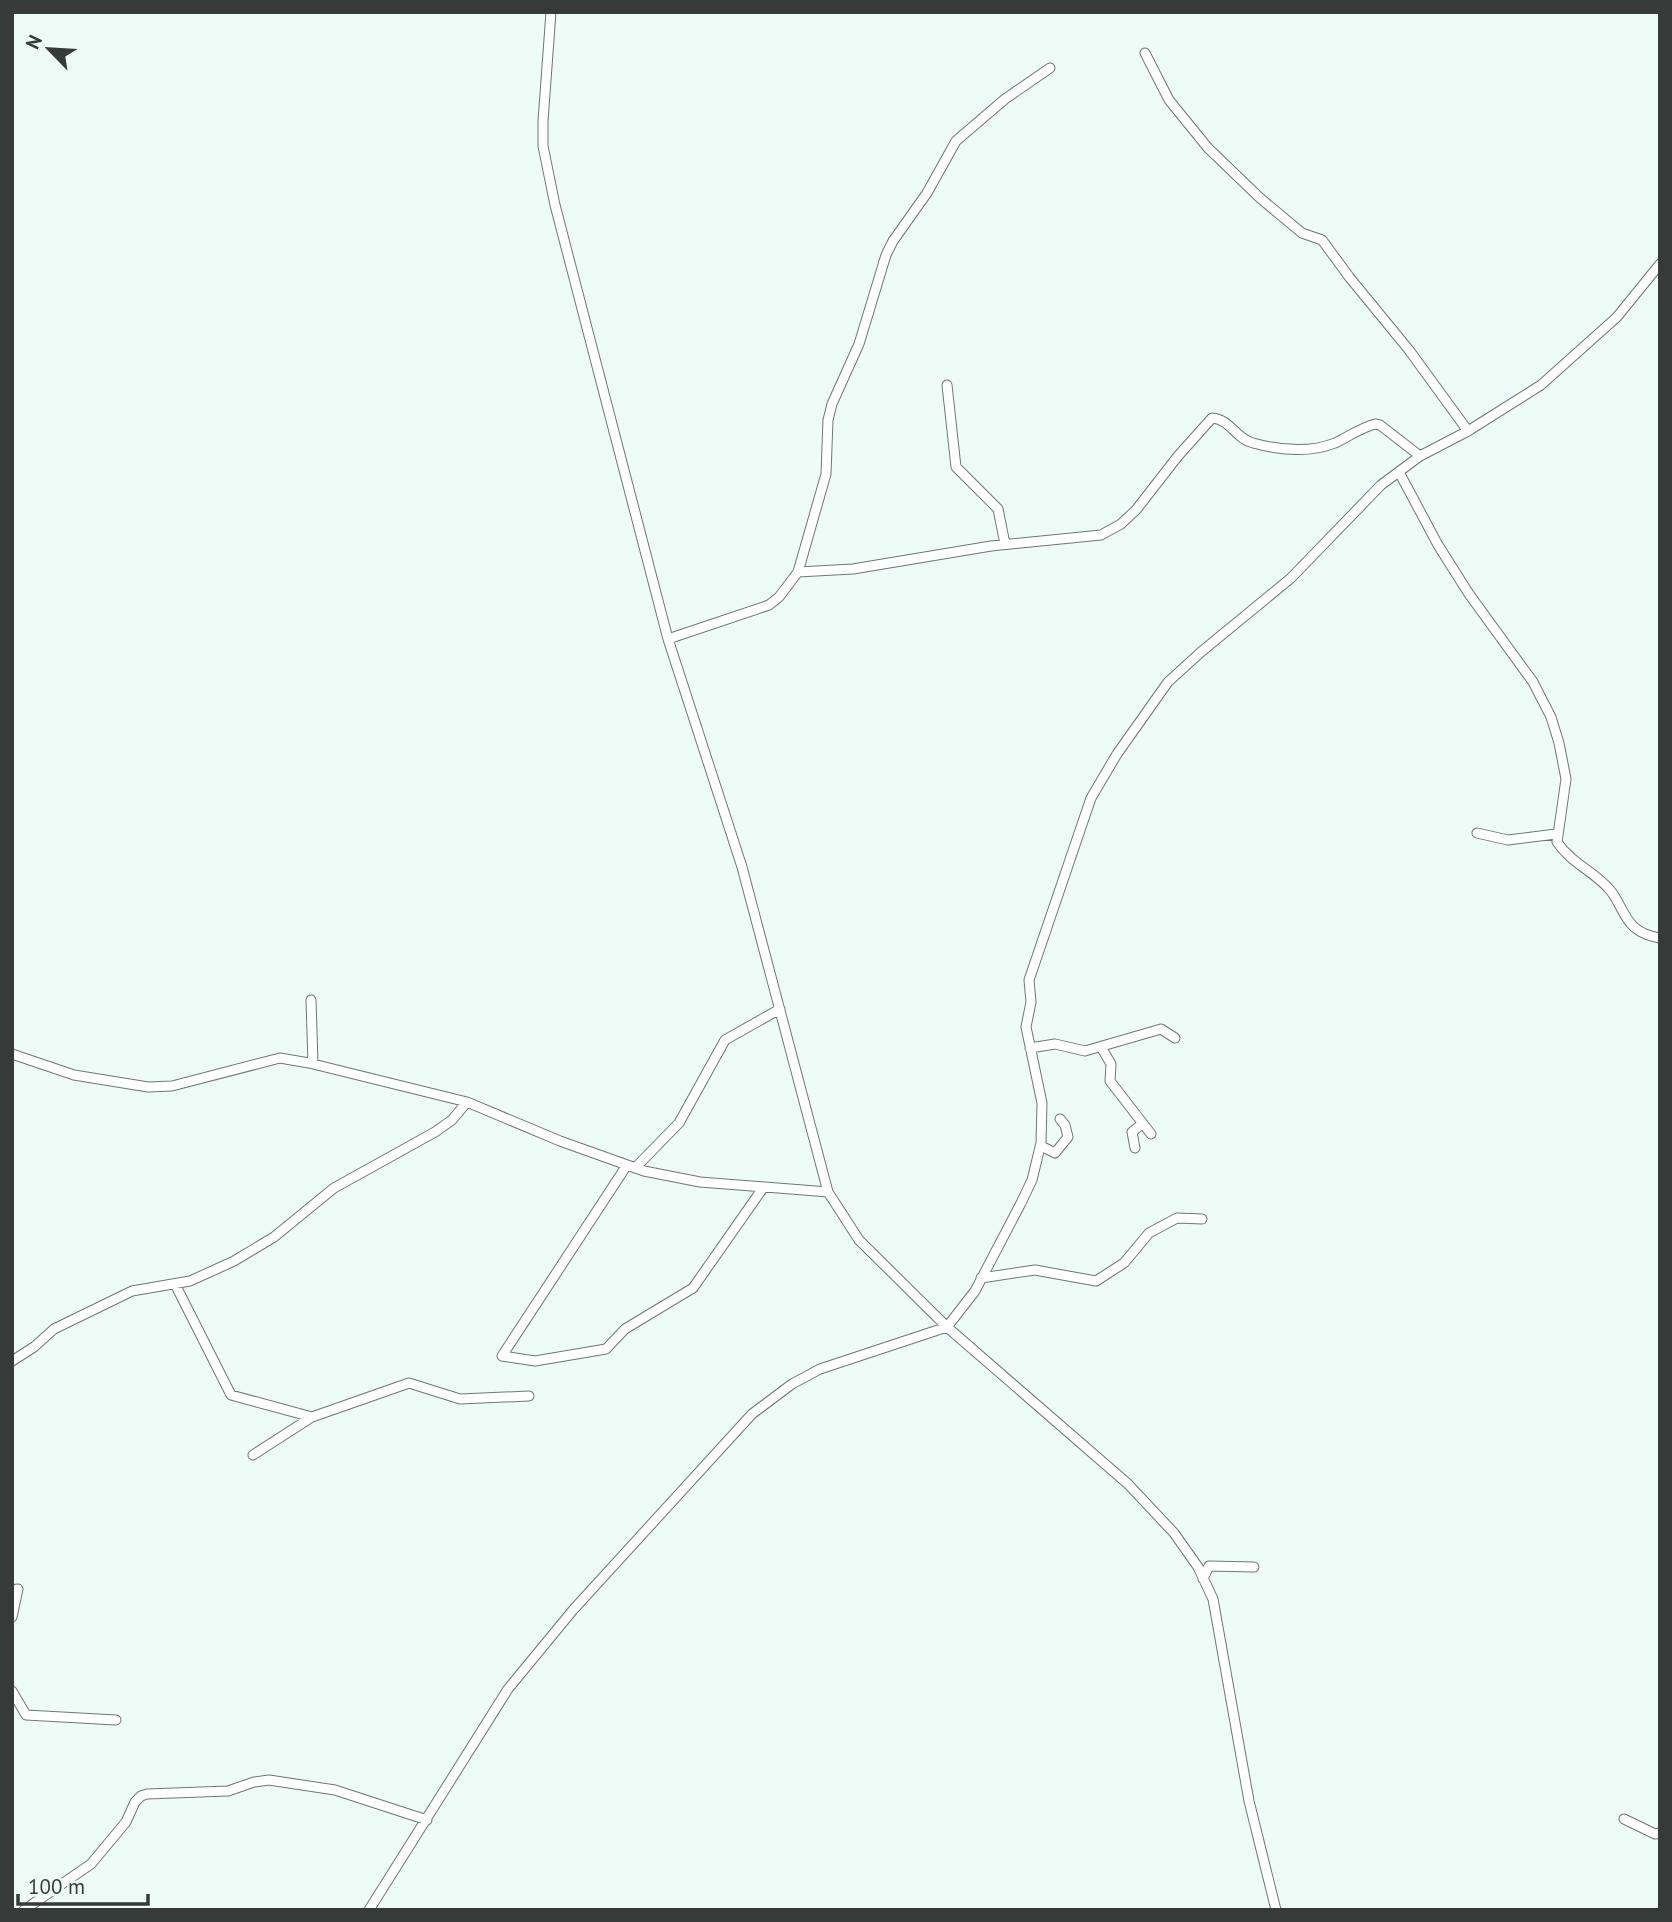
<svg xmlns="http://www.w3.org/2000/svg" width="1672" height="1922" font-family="'PT Sans',sans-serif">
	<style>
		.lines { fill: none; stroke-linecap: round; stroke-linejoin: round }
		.minor-casing { stroke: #6c7875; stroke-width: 11 }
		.minor { stroke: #fff; stroke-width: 9 }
	</style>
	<rect width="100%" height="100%" fill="#eefcf8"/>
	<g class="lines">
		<!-- minor casing -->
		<g class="minor-casing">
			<path id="minor" d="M1145,53l24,47 39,48 52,50 42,35 20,7 28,38 59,72 59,81
				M947,385l9,82 42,42 7,35
				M1399,472l39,73 31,49 64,88 18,35 8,26 7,36 -9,63c15,22 37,29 53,48 10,12 13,27 24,37 8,7 16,9 26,11
				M798,572l55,-3 138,-23 110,-11 20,-11 15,-14 42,-54 34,-38c18,1 24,21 41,25 26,7 57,10 82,0 13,-6 25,-15 40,-19l5,1 40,31
				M668,639l101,-34 10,-8 19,-25 28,-98 2,-54 4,-16 27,-60 27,-89 7,-14 34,-48 29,-52 49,-42 45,-31
				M1477,833l31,7 48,-6
				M311,1000l2,64
				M1101,1047l10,17 -1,17 41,53
				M1030,1048l25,-4 30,7 76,-22 14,9
				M12,1054l62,21 74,12 24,-1 108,-28 29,5 158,39 93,39 84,30 56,11 128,10
				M1041,1146l14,7 13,-16 -3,-12 -5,-6
				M1135,1148l-3,-16 10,-8
				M627,1165l-125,191 33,5 71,-12 19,-20 68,-41 70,-100
				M635,1168l44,-45 46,-83 55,-31
				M981,1278l54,-8 61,11 28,-18 25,-30 28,-15 25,1
				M175,1284l56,111 81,22 97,-34 51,16 69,-3
				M12,1361l22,-14 20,-18 78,-38 58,-10 44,-20 40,-24 60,-49 101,-56 17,-12 15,-18
				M253,1455l59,-38
				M1203,1579l6,-13 45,1
				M12,1590l6,-1 -6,28
				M12,1691l14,24 90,5 -19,-1
				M1624,1819l31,15 5,-1
				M24,1910l67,-46 35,-42 9,-20 6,-6 6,-2 81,-3 26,-9 15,-2 66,10 92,30
				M369,1910l139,-221 65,-79 179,-196 40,-30 28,-15 127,-42 -88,-87 -31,-48 -86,-325 -74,-228 -113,-434 -12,-59v-25l8,-109
				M1276,1910l-27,-109 -36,-202 -15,-32 -24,-34 -46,-49 -181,-157 28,-36 46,-88 11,-23 9,-37 1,-40 -16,-76 5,-25 -2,-22 62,-182 26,-44 51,-72 33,-30 90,-74 90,-93 39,-29 48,-25 73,-46 76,-68 43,-53"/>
		</g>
		<!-- minor -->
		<use href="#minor" class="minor"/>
	</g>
	<!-- border -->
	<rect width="1672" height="1922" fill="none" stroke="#363b3a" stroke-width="28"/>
	<!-- north arrow -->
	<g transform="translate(49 49) rotate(295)" stroke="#eefcf8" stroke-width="5" paint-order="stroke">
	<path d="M0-5L12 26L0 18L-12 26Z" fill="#363b3a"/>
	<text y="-10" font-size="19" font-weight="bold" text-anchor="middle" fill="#363b3a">N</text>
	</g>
	<!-- scale -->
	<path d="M18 1894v10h130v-10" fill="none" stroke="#363b3a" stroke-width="3.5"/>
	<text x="28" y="1894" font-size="21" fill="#363b3a" stroke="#eefcf8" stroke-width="5" paint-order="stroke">100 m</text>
</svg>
